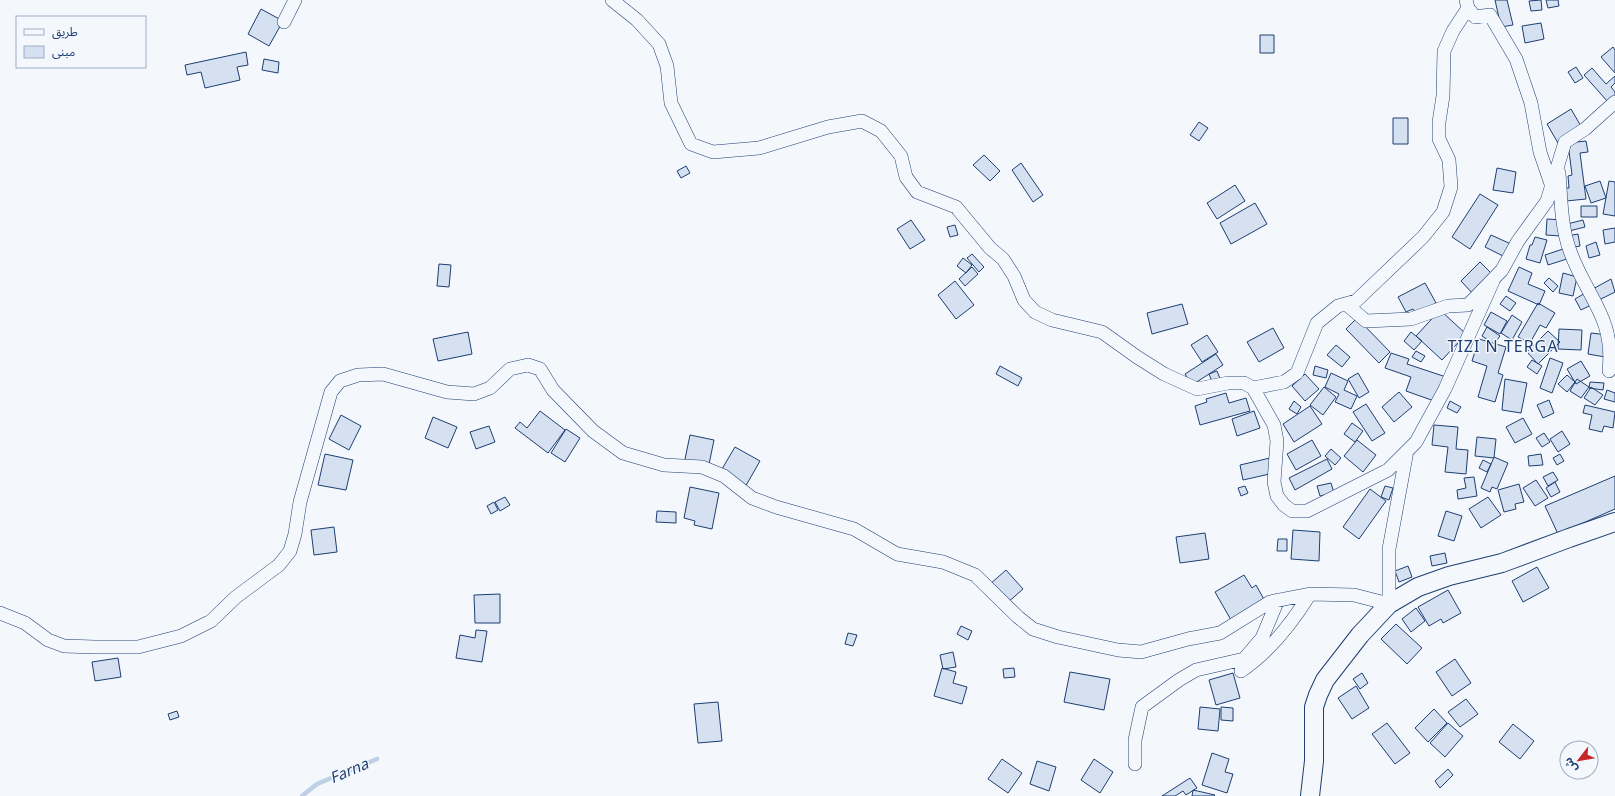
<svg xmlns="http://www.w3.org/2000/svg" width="1615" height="796" font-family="Georgia,'Noto Sans Arabic',serif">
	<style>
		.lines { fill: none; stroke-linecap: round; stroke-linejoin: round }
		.stream { stroke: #bed0e5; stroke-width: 4.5 }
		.building { fill: #d5e0f0; stroke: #1d3f73 }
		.minor-casing { stroke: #1d3f73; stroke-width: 14 }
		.secondary-casing { stroke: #1d3f73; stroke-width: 20 }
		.minor { stroke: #f4f7fb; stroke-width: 13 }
		.secondary { stroke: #f4f7fb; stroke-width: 18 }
		.labels { text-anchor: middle; stroke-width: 3; stroke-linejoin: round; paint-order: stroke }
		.water-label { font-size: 15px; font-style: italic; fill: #1d3f73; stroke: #f4f7fb }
		.quarter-label { font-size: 16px; letter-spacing: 1px; fill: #1d3f73; stroke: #f4f7fb }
	</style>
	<rect width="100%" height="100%" fill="#f4f7fb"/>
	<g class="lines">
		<!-- stream -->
		<path class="stream" d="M302,796l15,-12 60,-25"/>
	</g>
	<!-- building -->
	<path class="building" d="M1495,0h12l6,25 -12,2z
		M1541,0l1,10 -11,1 -2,-10z
		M1546,0h12l1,6 -11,2z
		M261,9l22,12 -14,25 -21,-12z
		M1541,23l3,16 -19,4 -3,-17z
		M1260,35h14v18h-14z
		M1613,47l2,3v23l-14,-16z
		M246,52l2,13 -11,2 3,13 -35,8 -4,-16 -14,3 -2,-10z
		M264,59l15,3 -1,11 -16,-3z
		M1576,67l7,11 -8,5 -7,-11z
		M1592,68l14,16 9,-8v7l-4,4 4,5v4l-7,6 -24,-27z
		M1571,109l11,19 -24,15 -11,-19z
		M1393,118h15v26h-15z
		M1199,122l9,6 -9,13 -9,-6z
		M1586,141l2,11 -8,1 6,46 -20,2 -2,-13h5l-1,-12 4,-1 -4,-32z
		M984,155l16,16 -10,10 -17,-16z
		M1021,163l22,32 -10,7 -21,-32z
		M686,166l4,7 -9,5 -4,-7z
		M1497,168l19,4 -3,21 -20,-3z
		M1600,181l6,17 -15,5 -6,-17z
		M1609,181l6,1v34l-12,-2z
		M1235,185l10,16 -28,18 -10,-16z
		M1480,194l18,11 -28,44 -18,-12z
		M1255,203l12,21 -36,20 -11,-21z
		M1581,206h16v11h-16z
		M1547,219l15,1 -1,16 -15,-1z
		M911,220l14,20 -15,9 -13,-20z
		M1583,220l2,7 -16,4 -2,-7z
		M955,225l3,10 -8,2 -3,-10z
		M1615,228v14l-10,2 -2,-14z
		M1578,234l2,12 -10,2 -2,-12z
		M1491,235l20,9 -6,13 -20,-10z
		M1535,237l12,3 -7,23 -14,-4 4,-14h2z
		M1596,242l4,13 -11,3 -3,-12z
		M1566,248l4,10 -22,7 -3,-10z
		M972,254l12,13 -5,5 -12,-14z
		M963,258l9,7 -6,8 -9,-7z
		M1480,262l14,14 -20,19 -13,-14z
		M439,264l12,1 -2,22 -12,-1z
		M972,267l6,7 -13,12 -6,-7z
		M1519,267l13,6 -4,11 17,7 -6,14 -31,-14z
		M1563,273l14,4 -4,19 -14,-3z
		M1549,278l9,8 -5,6 -9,-9z
		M1611,279l4,13 -18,9 -6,-11z
		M955,281l19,24 -18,14 -18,-24z
		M1425,283l11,20 -20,11 -3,-5 -7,3 -8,-15z
		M1587,292l6,12 -12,6 -6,-11z
		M1506,296l10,7 -6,8 -10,-7z
		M1538,303l17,10 -9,15 -6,-3 -10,18 -12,-6z
		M1182,304l6,20 -36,10 -5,-21z
		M1440,310l26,24 -24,26 -26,-24z
		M1491,312l16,9 -7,13 -16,-9z
		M1512,315l10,7 -10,18 -11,-7z
		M1357,318l33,34 -11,11 -33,-34z
		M1487,327l13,9 -6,8 -12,-8z
		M1273,328l11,20 -25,14 -12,-20z
		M1559,329l23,1 -1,20 -23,-1z
		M1548,331l12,11 -22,22 -11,-12z
		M468,332l4,22 -34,7 -5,-22z
		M1411,332l11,9 -8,9 -10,-9z
		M1591,333l17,2 -3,22 -17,-3z
		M1207,335l11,17 -16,10 -11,-17z
		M1479,339l27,8 -8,26 5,2 -8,27 -17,-5 9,-31 -15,-5z
		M1336,345l14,12 -8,10 -15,-12z
		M1416,351l9,5 -4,6 -9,-5z
		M1391,353l18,6 -2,5 39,13 -9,25 -31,-11 5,-14 -26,-9z
		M1216,354l7,11 -31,20 -7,-11z
		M1550,358l13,5 -11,30 -12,-5z
		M1532,360l10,6 -5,8 -10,-7z
		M1581,361l9,15 -14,8 -9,-15z
		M1000,366l22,12 -4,8 -22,-12z
		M1315,366l13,4 -2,8 -13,-3z
		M1217,371l4,10 -8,3 -4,-10z
		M1331,373l17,8 -4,9 13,6 -6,13 -16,-7 4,-8 -14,-7z
		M1358,373l11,19 -10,6 -11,-19z
		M1305,374l14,15 -14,12 -13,-15z
		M1567,375l8,7 -8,10 -9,-8z
		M1505,379l22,4 -6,30 -19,-3z
		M1577,379l12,8 -8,11 -11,-7z
		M1590,382l14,1 -1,7 -14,-2z
		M1324,387l12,10 -13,18 -13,-10z
		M1591,387l12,8 -8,10 -11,-7z
		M1607,390l8,3v9l-11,-3z
		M1399,392l13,15 -18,15 -12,-15z
		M1226,393l3,10 17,-5 4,13 -50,14 -5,-19 12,-4 -1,-3z
		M1549,400l5,13 -11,5 -6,-13z
		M1294,401l7,6 -4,7 -8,-5z
		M1450,401l11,6 -4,6 -10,-5z
		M1366,404l19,29 -13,8 -19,-29z
		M1585,405l30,7 -2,16 -9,-2 -2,6 -13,-3 3,-14 -9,-2z
		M1310,406l12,18 -28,18 -11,-18z
		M540,411l25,19 -17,23 -33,-25 5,-6 7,6z
		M1254,411l6,17 -23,8 -5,-17z
		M341,415l20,11 -12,24 -20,-11z
		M433,417l24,10 -9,21 -23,-10z
		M1523,418l9,16 -17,9 -9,-16z
		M1352,423l11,8 -8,11 -11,-8z
		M1434,425l24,2 -2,22 12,1 -2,24 -21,-2 3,-25 -16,-2z
		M489,426l6,16 -19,7 -6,-17z
		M566,429l14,9 -15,24 -14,-9z
		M1562,431l8,13 -12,8 -8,-13z
		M1544,433l6,9 -8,5 -6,-9z
		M690,435l24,5 -6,29 -24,-5z
		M1477,437l19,2 -2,19 -19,-2z
		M1312,440l9,16 -25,14 -9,-16z
		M1357,440l19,15 -13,17 -19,-16z
		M735,447l25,14 -16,28 -25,-15z
		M1331,449l10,9 -6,7 -10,-9z
		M325,454l28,6 -7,30 -28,-5z
		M1541,454l2,11 -14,1 -1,-10z
		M1560,454l4,7 -7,4 -4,-7z
		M1494,457l14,6 -11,26 -5,-2 -2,5 -9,-4z
		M1270,458l4,15 -31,7 -3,-15z
		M1327,459l5,10 -37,21 -6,-12z
		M1483,460l8,4 -4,8 -8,-4z
		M1553,472l5,8 -10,6 -5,-9z
		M1615,476v33l-57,25 -13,-28z
		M1474,477l3,19 -19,3 -1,-9 9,-2 -2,-10z
		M1536,480l12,18 -13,8 -12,-18z
		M1555,482l5,10 -9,5 -5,-9z
		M1331,483l3,10 -14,3 -3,-10z
		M1519,484l5,18 -9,2 1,5 -12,3 -6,-22z
		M1245,486l3,7 -7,3 -3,-8z
		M1385,486l8,2 -4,12 -8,-3z
		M690,487l29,6 -7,36 -18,-4 1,-4 -11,-3z
		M1370,489l16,12 -27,38 -16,-12z
		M505,497l5,8 -10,6 -5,-9z
		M1488,497l13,18 -20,13 -12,-19z
		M494,502l4,8 -7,4 -4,-8z
		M657,511l19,1v11l-20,-1z
		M1446,511l16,5 -8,25 -16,-5z
		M334,527l3,25 -23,3 -3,-25z
		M1293,530l27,2 -1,29 -28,-2z
		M1205,533l4,26 -29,4 -4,-26z
		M1278,539h9v12h-10z
		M1445,553l2,10 -15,3 -2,-10z
		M1408,566l4,11 -13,5 -4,-11z
		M1537,567l12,21 -26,14 -11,-21z
		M1006,570l17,19 -17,15 -17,-19z
		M1244,575l8,13 4,-3 9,16 -34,19 -16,-28z
		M1448,590l13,23 -18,10 -2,-4 -12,7 -11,-19z
		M500,594v29h-25l-1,-28z
		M1416,608l9,13 -14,11 -9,-13z
		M1396,624l26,24 -15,16 -26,-25z
		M961,626l11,5 -4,9 -11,-6z
		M476,630l11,1 -5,31 -26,-4 4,-23 15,3z
		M848,633l9,2 -4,11 -8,-2z
		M953,652l3,15 -13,2 -3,-14z
		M118,658l3,19 -26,4 -3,-19z
		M1455,659l16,24 -19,13 -16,-24z
		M942,668l14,4 -3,11 14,4 -5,17 -28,-8z
		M1014,668l1,9 -11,1 -1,-9z
		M1070,672l40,7 -6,31 -40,-8z
		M1233,673l7,25 -24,7 -7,-25z
		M1362,673l6,10 -8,6 -7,-10z
		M1356,686l13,22 -17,11 -14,-21z
		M1466,699l12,15 -18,13 -12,-15z
		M718,702l4,39 -24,2 -4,-39z
		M1200,707l20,2 -2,22 -20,-2z
		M1221,707l12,1v13l-12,-1z
		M1434,709l13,14 -19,19 -13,-14z
		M177,711l2,6 -9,3 -2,-6z
		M1387,723l23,30 -15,11 -23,-30z
		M1448,723l15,13 -18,21 -15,-14z
		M1513,724l21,17 -14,18 -21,-17z
		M1212,753l17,6 -4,13 8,2 -6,19 -25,-8z
		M1002,759l20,14 -14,20 -20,-14z
		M1094,759l19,13 -13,21 -19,-13z
		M1037,761l19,6 -7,24 -19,-7z
		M1448,769l5,6 -13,13 -5,-7z
		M1190,778l7,10 -11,7 -3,-4 -8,5h-13z
		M1193,790l22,5 -1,1h-22z"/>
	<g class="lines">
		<!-- minor casing -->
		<g class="minor-casing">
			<path id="minor" d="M612,0l25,20 22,24 8,22 4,37 20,41 22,8 46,-4 69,-21 34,-6 19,10 20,25 5,21 11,15 39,15 34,41 13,11 11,17 10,24 11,12 17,8 50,12 35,25 27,17 33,15 31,-6h16l9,5 21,37 3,16 -3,41 3,14 7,9 8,6h15l81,-41 28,-28 29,-53 48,-108
				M1466,0l2,8 7,9 15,-2 26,44 15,44 9,49 12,35
				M284,22l11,-22
				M1559,173c2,25 2,54 11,78 17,47 45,66 39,120
				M1346,304l20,17 45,-2 37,-13 20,-1 34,-35 16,-29 29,-40 18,-59 20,-13 30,-27
				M1253,388l31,-6 13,-9 20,-50 21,-17 18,-5 67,-64 20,-25 8,-25 -2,-27 -10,-21v-17l4,-26 1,-45 9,-20 15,-23
				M0,613l25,10 23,17 16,6 31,1h43l43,-11 30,-15 25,-24 43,-32 11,-14 5,-17 5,-32 31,-110 9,-11 18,-6 25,-1 64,18 27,2 16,-6 20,-19 18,-4 12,4 13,21 40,41 30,22 41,12 38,2 22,9 28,22 24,9 78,22 43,25 46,8 32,13 43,42 15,12 25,8 60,13 23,2 47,-13 32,-6 50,-31 40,-8 44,1 35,9v-55l18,-98
				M1241,671c28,-19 51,-48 69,-77
				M1135,764v-24l7,-33 37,-27 17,-10 48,-11 18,-21 16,-38"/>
		</g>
		<!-- secondary casing -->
		<g class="secondary-casing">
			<path id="secondary" d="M1310,796l4,-35v-54l4,-12 7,-15 35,-45 29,-31 29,-17 31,-11 53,-13 67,-25 46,-16"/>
		</g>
		<!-- minor -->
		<use href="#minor" class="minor"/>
		<!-- secondary -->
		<use href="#secondary" class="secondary"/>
	</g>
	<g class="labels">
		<!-- water labels -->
		<g class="water-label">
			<text transform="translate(349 771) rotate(-23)" y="5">Farna</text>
		</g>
		<!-- quarter labels -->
		<g class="quarter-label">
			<text x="1503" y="352">TIZI N TERGA</text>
		</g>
	</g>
	<!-- legend -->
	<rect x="16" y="16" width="130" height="52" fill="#f4f7fb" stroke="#9eadc5"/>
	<rect x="24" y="29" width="20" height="6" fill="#f4f7fb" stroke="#9eadc5"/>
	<text x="52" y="36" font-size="12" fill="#1d3f73">طريق</text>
	<rect x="24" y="46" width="20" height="12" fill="#d5e0f0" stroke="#9eadc5"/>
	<text x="52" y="56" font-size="12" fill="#1d3f73">مبنى</text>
	<!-- north arrow -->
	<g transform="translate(1579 760) rotate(239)"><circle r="19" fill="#f4f7fb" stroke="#9eadc5"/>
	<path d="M0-3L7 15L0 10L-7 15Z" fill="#c62828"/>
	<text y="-6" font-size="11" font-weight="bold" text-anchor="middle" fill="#1d3f73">ش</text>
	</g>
</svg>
